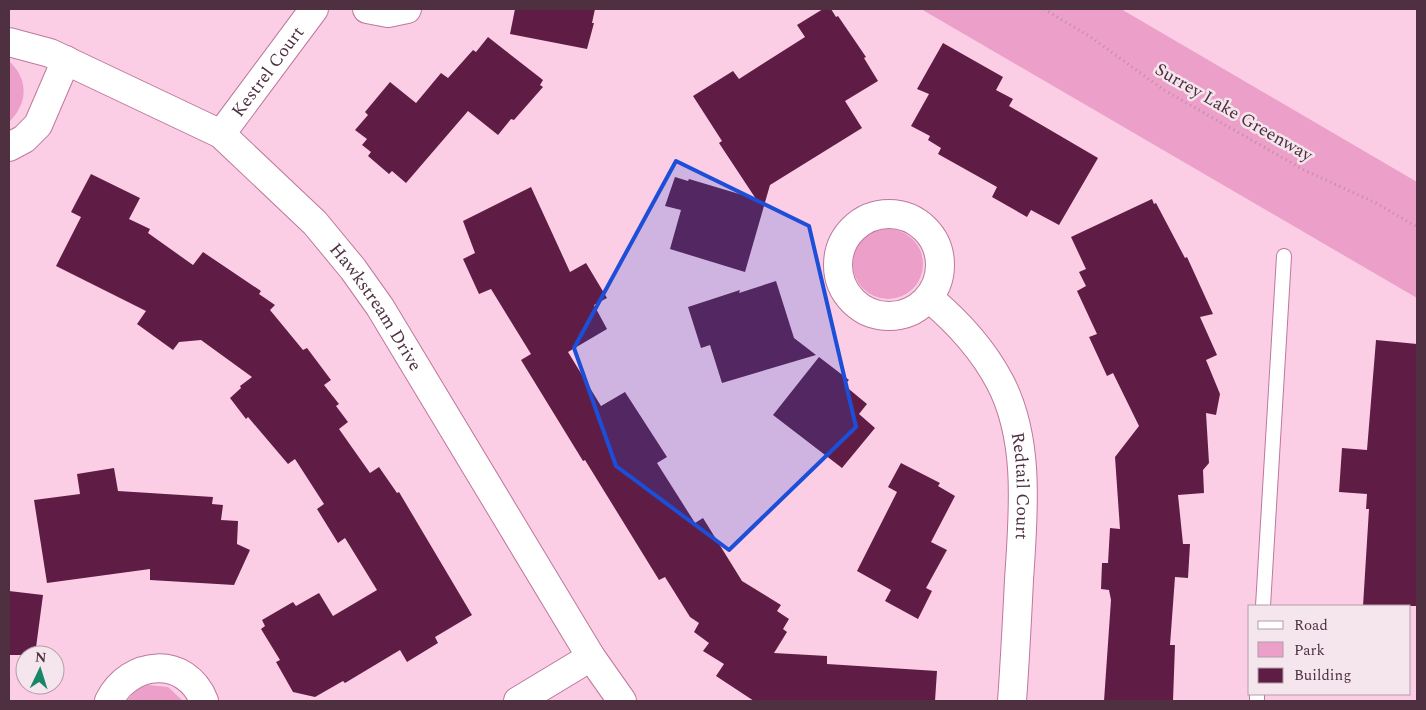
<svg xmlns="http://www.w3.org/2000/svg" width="1426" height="710" font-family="Spectral,serif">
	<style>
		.green { fill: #ec9fc8 }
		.building { fill: #5f1d45 }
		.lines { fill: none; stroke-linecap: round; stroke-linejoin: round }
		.lane-casing { stroke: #be779d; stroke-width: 16 }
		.street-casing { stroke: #be779d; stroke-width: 30 }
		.path { stroke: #b78fa3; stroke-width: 3; stroke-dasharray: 1 4; stroke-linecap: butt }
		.lane { stroke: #fff; stroke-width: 14 }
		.street { stroke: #fff; stroke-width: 28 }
		.marked { fill: #1d4ed8; fill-opacity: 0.2; stroke: #1d4ed8; stroke-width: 4; stroke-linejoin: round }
		.labels { text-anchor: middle; stroke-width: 5; stroke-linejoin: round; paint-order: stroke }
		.street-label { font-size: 18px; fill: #4e3040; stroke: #f5e5ed }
	</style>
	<rect width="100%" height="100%" fill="#fccee5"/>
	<!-- green -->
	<path class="green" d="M921,9h200l296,173v116z
		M9,61c20,18 19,43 0,61z
		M853 264a35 35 0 1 1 70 0a35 35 0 1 1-70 0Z
		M148,685l20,2 15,14h-56l10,-12z"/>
	<!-- building -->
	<path class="building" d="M515,9h80l-3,14h2l-7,26 -77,-15z
		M823,9h8l5,8 2,-1 28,41 -2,1 14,23 -33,20 17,27 -92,57 -25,87 -75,-23 11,-39 -16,-4 10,-29 13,4 1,-2 67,20 -37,-56 3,-2 -29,-45 40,-25 6,8 66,-42 -8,-12z
		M488,37l55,43 -3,5 3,2 -29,33 -3,-1 -13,16 -30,-24 -62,72 -14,-12 -3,3 -21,-18 3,-4 -9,-7 5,-6 -12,-9 13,-15 -3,-3 25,-30 26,21 25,-30 7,5 25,-28 3,2z
		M943,43l60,34 -7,13 17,9 -4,7 89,52 -39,67 -28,-15 -4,7 -35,-20 5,-10 -59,-33 3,-6 -13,-8 2,-4 -19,-10 18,-32 -12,-5z
		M91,174l49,24 -11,21 21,10 -2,4 45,32 10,-13 58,39 -2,3 16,11 -5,5 33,40 4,-2 24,32 -7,5 15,19 -3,2 12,16 -9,7 31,44 9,-6 18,26 2,-1 73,123 -37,22 3,6 -31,19 -7,-12 -55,33 -2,-2 -28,16 -22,-5 -17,-30 4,-2 -19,-31 4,-3 -3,-6 31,-18 3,4 23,-13 14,23 44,-26 -32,-52 -7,5 -21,-34 7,-5 -29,-45 -7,5 -40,-47 -2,2 -16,-21 11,-10 -1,-2 12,-9 -51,-37 -22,2 -6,8 -36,-26 9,-13 -90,-45 25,-49 -10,-5z
		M531,187l39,85 16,-9 21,35 -13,7 13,24 -39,23 33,54 24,-14 42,65 -10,6 38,60 8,-5 39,63 39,24 -4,6 12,8 -6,10 4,3 -13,21 53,3v8l110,7 -2,30h-181l-38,-25 8,-12 -21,-13 6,-8 -15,-11 5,-9 -9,-6 -25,-40 -6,3 -74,-120 -2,1 -62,-101 10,-6 -40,-65 -12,5 -16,-35 12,-6 -12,-32z
		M1152,199l2,5 2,-1 29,55 2,-1 26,57 -13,3 17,38 -11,5 14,34 -4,21 -10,-2 3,50 -6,7 1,23 -26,2 5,49h7l-2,34 -13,-1 -5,68h5l-2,56h-69l7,-101 -2,-10 -8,-1 1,-26h6l2,-35 10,1 -5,-72 24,-31 -26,-53 -6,3 -18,-39 8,-3 -20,-43 9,-5 -7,-14 7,-3 -15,-32z
		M776,281l18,57 22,17 -94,28 -12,-38 -9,3 -13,-41 52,-17 -1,3z
		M1376,340l41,4v262h-54l6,-97h-3l1,-15 -28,-2 3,-44 25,2z
		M819,357l30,23 -5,5 23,19 -8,10 16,14 -33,40 -69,-53z
		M901,463l39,20 -2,3 17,10 -24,46 16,8 -21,38 6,3 -14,28 -33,-18 6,-11 -34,-19 40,-79 -9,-5z
		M114,468l4,23 95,6 -1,7 11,1 -2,15 17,1 -1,23 13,6 -16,35 -84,-5v-11l-103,14 -13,-83 46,-6 -3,-20z
		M9,591l34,4 -8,60h-26z"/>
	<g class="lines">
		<!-- lane casing -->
		<g class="lane-casing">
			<path id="lane" d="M1263,606l21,-350
				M1257,701v-7"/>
		</g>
		<!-- street casing -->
		<g class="street-casing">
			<g id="street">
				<path d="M367,9l21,4 19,-4"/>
				<path id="s1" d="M9,42l41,11 171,81 94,89 38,46 27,38 211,350 31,44"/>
				<path id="s2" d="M221,134l93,-125"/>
				<path d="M9,147l15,-8 14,-14 28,-65"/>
				<circle cx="889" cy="265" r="51"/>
				<path id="s3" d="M929,298c29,24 53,50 71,84 31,59 23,134 19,198 -2,40 -4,81 -7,121"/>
				<path d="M109,701c20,-41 77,-46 95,0"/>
				<path d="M518,701l73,-44"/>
			</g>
		</g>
		<!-- path -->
		<path class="path" d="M1044,9l48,29 72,52 140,80 72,33 41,24"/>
		<!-- lane -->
		<use href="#lane" class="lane"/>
		<!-- street -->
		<use href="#street" class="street"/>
	</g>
	<!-- marked area -->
	<path class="marked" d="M676,161l133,65 47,201 -127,123 -113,-84 -42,-118z"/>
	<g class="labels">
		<!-- street labels -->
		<g class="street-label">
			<text dy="6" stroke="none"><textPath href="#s2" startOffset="78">Kestrel Court</textPath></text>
			<text transform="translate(1234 112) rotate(30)" y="6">Surrey Lake Greenway</text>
			<text dy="6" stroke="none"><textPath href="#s1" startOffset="465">Hawkstream Drive</textPath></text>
			<text dy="6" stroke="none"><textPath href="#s3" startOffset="218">Redtail Court</textPath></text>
		</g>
	</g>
	<!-- border -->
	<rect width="1426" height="710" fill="none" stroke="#4e3040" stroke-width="20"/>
	<!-- legend -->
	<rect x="1248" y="605" width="162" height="90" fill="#f5e5ed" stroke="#b29da8"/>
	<rect x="1258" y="621" width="25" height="8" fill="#ffffff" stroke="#b29da8"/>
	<text x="1294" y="630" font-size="15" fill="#4e3040">Road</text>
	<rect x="1258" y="642" width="25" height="15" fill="#ec9fc8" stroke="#b29da8"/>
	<text x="1294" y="655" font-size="15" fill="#4e3040">Park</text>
	<rect x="1258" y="668" width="25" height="15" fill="#5f1d45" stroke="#b29da8"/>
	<text x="1294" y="680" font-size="15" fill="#4e3040">Building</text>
	<!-- north arrow -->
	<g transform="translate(40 670) rotate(4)"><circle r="24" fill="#f5e5ed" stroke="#b29da8"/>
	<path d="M0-4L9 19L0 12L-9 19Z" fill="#168665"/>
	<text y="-8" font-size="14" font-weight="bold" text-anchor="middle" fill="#4e3040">N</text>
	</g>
</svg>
